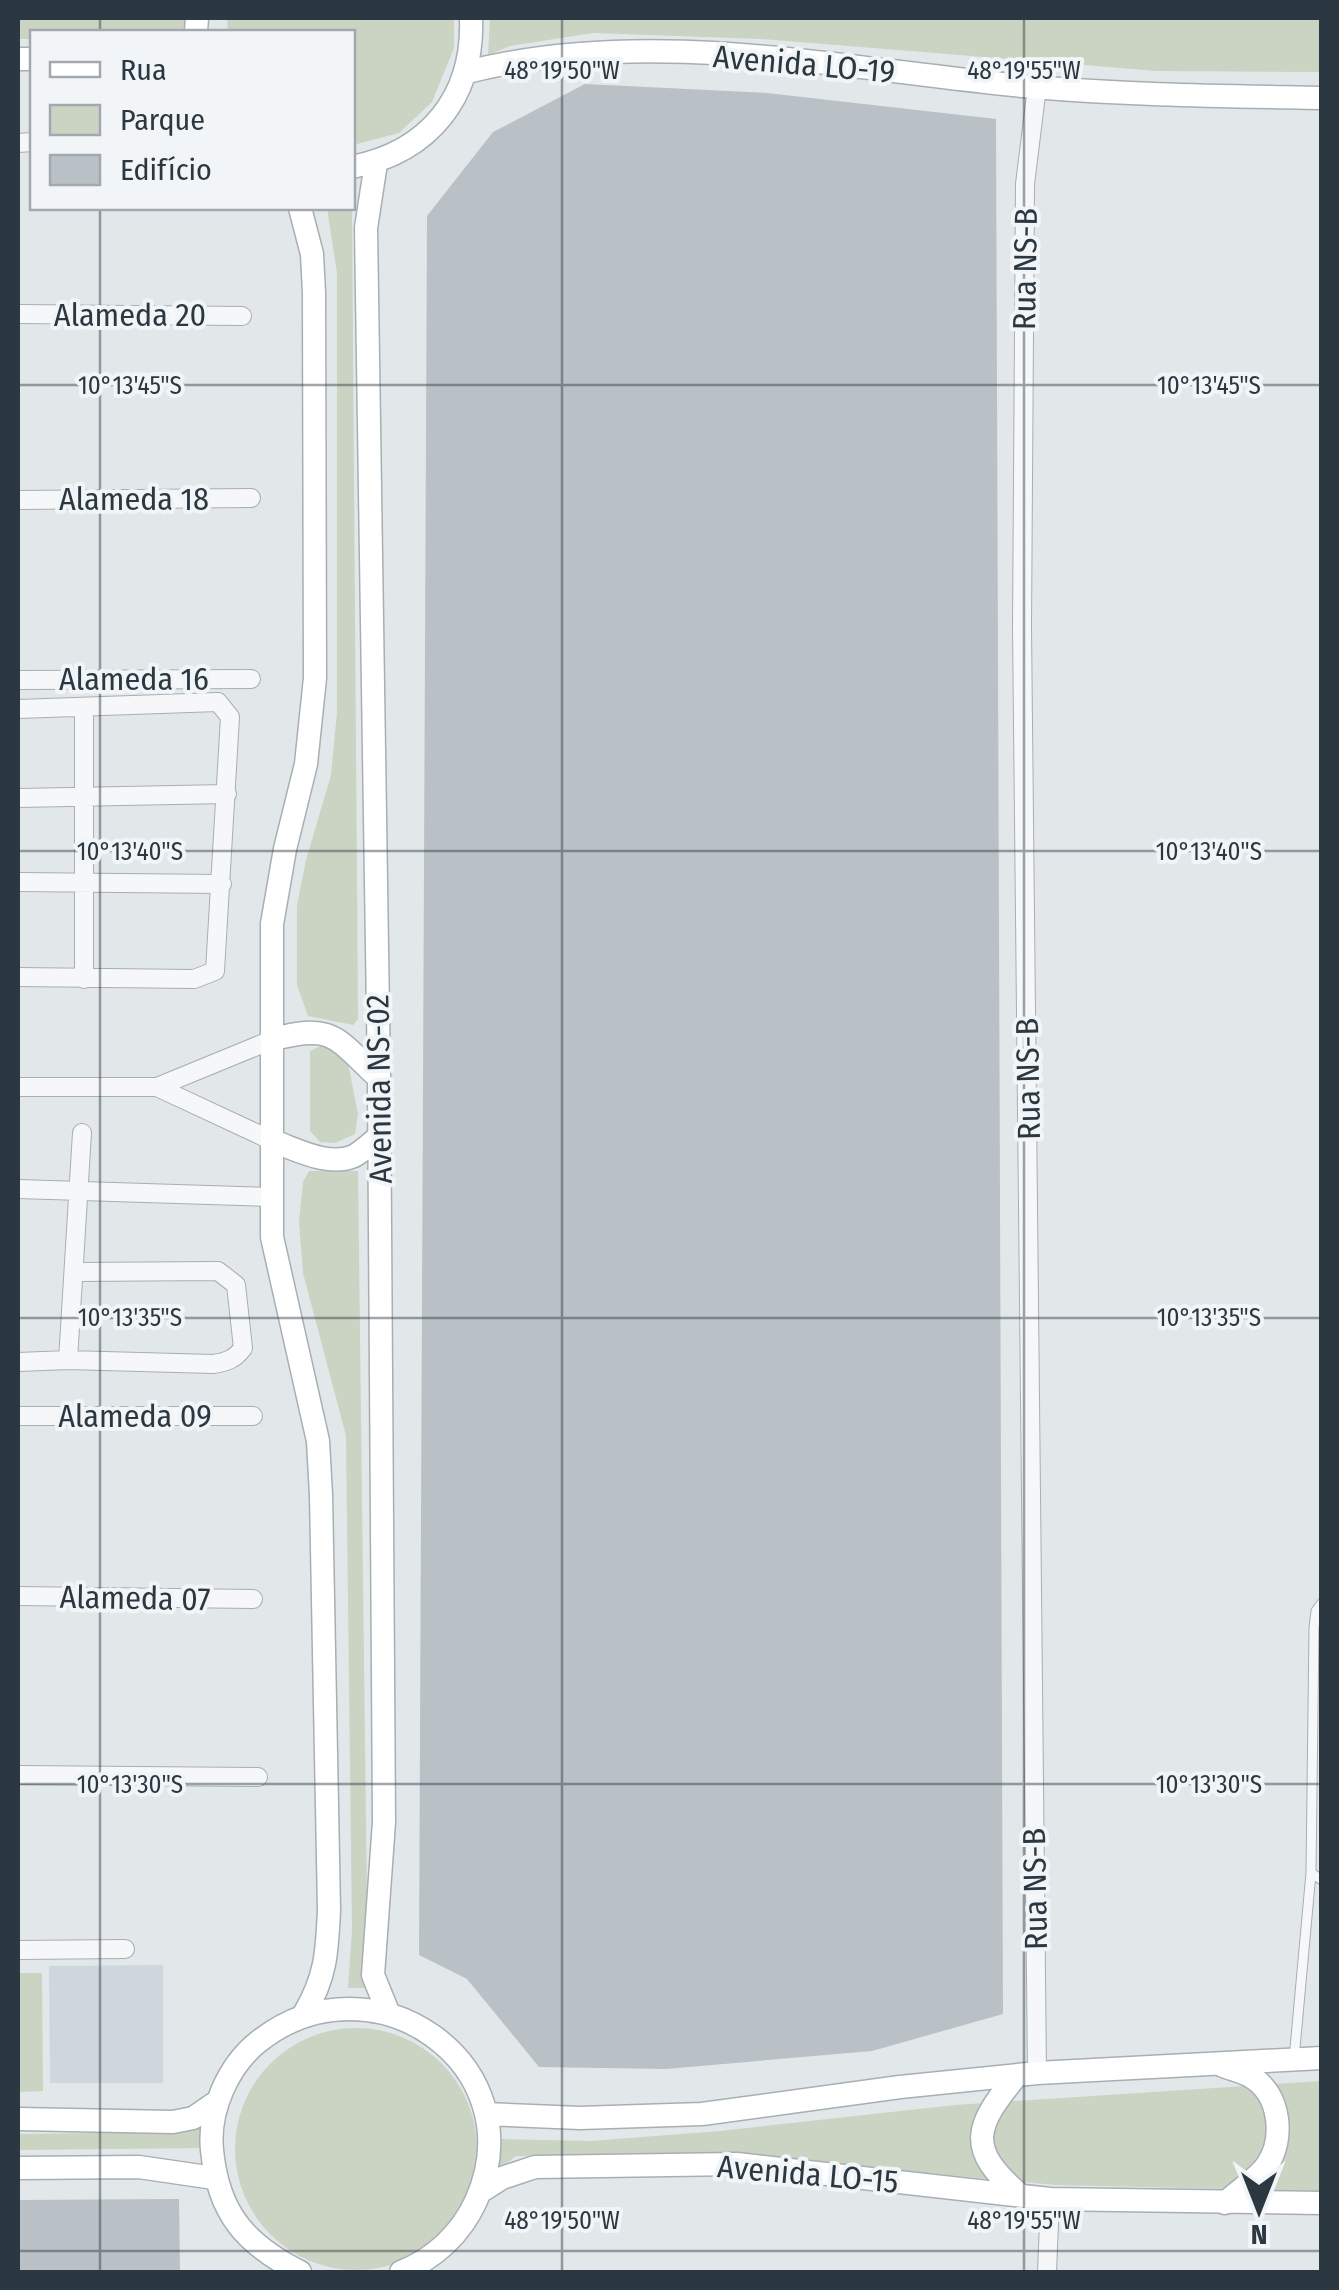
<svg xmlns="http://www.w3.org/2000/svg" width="1339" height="2290" font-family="'Fira Sans Condensed',sans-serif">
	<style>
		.built { fill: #d0d7dc }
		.green { fill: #cbd3c3 }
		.building { fill: #b9c1c6 }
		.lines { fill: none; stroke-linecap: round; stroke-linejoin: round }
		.lane-casing { stroke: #a7afb4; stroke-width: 11 }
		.street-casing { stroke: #a7afb4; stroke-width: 20 }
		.secondary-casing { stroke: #a7afb4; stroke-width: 25 }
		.lane { stroke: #f5f7f8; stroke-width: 9 }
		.street { stroke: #f5f7f8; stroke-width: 18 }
		.secondary { stroke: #fff; stroke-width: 22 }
		.ticks { fill: none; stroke: #2b3841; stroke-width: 2.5; stroke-opacity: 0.45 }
		.labels { text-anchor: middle; stroke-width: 8; stroke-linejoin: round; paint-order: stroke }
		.street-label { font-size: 32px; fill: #2b3841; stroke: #f2f5f7 }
		.ticks-label { font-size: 25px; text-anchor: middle; fill: #2b3841; stroke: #f2f5f7; stroke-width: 8; stroke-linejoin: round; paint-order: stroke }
	</style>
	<rect width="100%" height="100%" fill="#e2e7ea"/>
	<!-- built -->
	<path class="built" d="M163,1965v118h-113l-1,-117z"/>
	<!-- green -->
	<path class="green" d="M190,18v14h-158v7h-14v-19z
		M227,18h227v30l-22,54 -33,31 -46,12 -1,-113h-124z
		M490,18h831v54l-164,-1 -396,-32 -168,-6 -83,13 -22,9z
		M327,208h25l6,811 -5,6 -45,-9 -11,-31v-80l9,-45 25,-85 6,-63v-439z
		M323,1045l23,8 12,61 -3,20 -20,9 -15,-1 -10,-11v-80z
		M309,1171h49l10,817h-20l4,-57 -6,-495 -43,-163 -4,-51 4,-40z
		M18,1973h24l1,118 -25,1z
		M235 2149a121 121 0 1 1 242 0a121 121 0 1 1-242 0Z
		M1321,2081v110l-266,-6 -300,-28 -239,-1 -19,15 3,-32 91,2 129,-10 235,-26z
		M206,2128v20l-188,2v-16l158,-2z"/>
	<!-- building -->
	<path class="building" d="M585,84l182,9 229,26 7,1895 -131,37 -206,18 -127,-2 -72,-88 -48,-24 8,-1739 66,-84z
		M179,2199l1,73h-162v-72z"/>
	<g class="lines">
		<!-- lane casing -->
		<g class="lane-casing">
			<path id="lane" d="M1322,1603l-6,8 -2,17 -3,245 11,7
				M1294,2059l17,-186"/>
		</g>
		<!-- street casing -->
		<g class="street-casing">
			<path id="street" d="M18,143l14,-1
				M18,314l224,2
				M18,500l233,-2
				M18,680l233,-1
				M84,707v272
				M18,709l200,-7 12,15 -15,254 -21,8 -176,-2
				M18,798l209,-4
				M18,882l204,2
				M18,1087h139l117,-48
				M157,1087l118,55
				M18,1189l255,8
				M68,1360l14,-227
				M18,1362l50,-2 145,4c14,-2 22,-5 30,-16l-7,-63 -18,-14 -143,1
				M18,1416h235
				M18,1596l235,3
				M18,1775l240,2
				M18,1950l107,-1
				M1037,2073l-15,-1446 3,-443 12,-97
				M1047,2272l3,-73"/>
		</g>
		<!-- secondary casing -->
		<g class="secondary-casing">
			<path id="secondary" d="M196,32l1,-14
				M18,59h14
				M467,72c184,-47 380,-2 566,15 96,8 193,9 289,11
				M376,163l-10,65 13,850 5,744 -11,153 15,37
				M352,167c78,-15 122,-71 119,-149
				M300,208l12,46 2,39 1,385 -9,86 -21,85 -13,75v313l46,204 3,54 8,415c-2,43 -3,67 -25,104
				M274,1039c61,-16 62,0 105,39
				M275,1142c23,8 54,25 79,14 9,-5 18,-14 26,-20
				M1223,2066c10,4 22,6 30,12 27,17 32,61 14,87 -10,14 -29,26 -42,38
				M1017,2075c-42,51 -52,73 3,120
				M486,2114l94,4 122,-4 198,-27 137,-14 285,-15
				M18,2119l155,3 20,-4 25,-17
				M18,2168l121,-1 75,11
				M480,2192l22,-14 33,-11 202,-3 313,35 272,4
				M300,2272c-55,-28 -82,-59 -88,-122 -4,-39 16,-84 46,-108 115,-92 279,23 218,159 -15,33 -42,58 -75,71"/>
		</g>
		<!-- lane -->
		<use href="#lane" class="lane"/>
		<!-- street -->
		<use href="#street" class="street"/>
		<!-- secondary -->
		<use href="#secondary" class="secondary"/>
	</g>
	<!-- ticks -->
	<path class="ticks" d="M100,18v14M562,18v2254M1024,18v2254M100,208v2064M18,385h1304M18,851h1304M18,1318h1304M18,1784h1304M18,2251h1304"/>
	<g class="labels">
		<!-- street labels -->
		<g class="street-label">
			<text transform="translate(804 64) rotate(5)" y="11">Avenida LO-19</text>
			<text transform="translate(1025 269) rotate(-89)" y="11">Rua NS-B</text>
			<text x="130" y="326">Alameda 20</text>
			<text x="134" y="510">Alameda 18</text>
			<text x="134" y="690">Alameda 16</text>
			<text transform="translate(1028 1079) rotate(-91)" y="11">Rua NS-B</text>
			<text transform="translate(379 1089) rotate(-91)" y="11">Avenida NS-02</text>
			<text x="135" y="1427">Alameda 09</text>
			<text transform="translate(135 1598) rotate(1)" y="11">Alameda 07</text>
			<text transform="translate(1035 1889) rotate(-91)" y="11">Rua NS-B</text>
			<text transform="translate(808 2174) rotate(5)" y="11">Avenida LO-15</text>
		</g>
	</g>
	<g class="ticks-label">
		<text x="562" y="79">48°19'50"W</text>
		<text x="1024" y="79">48°19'55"W</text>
		<text x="1209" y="394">10°13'45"S</text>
		<text x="130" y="394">10°13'45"S</text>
		<text x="130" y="860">10°13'40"S</text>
		<text x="1209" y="860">10°13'40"S</text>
		<text x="1209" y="1326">10°13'35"S</text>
		<text x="130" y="1326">10°13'35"S</text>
		<text x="130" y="1793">10°13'30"S</text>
		<text x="1209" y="1793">10°13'30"S</text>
		<text x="562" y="2229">48°19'50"W</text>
		<text x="1024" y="2229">48°19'55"W</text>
	</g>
	<!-- border -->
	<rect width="1339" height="2290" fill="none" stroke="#2b3841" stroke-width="40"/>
	<!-- legend -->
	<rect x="30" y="30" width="325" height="180" fill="#f2f5f7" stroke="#a2a9ae" stroke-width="2.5"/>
	<rect x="50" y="62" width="50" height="15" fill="#ffffff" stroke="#a2a9ae" stroke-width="2.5"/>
	<text x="120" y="80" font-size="30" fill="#2b3841">Rua</text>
	<rect x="50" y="105" width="50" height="30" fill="#cbd3c3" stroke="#a2a9ae" stroke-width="2.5"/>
	<text x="120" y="130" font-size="30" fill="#2b3841">Parque</text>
	<rect x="50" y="155" width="50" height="30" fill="#b9c1c6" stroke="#a2a9ae" stroke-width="2.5"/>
	<text x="120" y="180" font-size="30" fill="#2b3841">Edifício</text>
	<!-- north arrow -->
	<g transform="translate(1259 2210) rotate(180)" stroke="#f2f5f7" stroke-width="8" paint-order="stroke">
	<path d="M0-8L18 38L0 25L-18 38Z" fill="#2b3841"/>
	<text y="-15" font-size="28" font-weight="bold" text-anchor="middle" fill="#2b3841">N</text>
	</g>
</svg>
